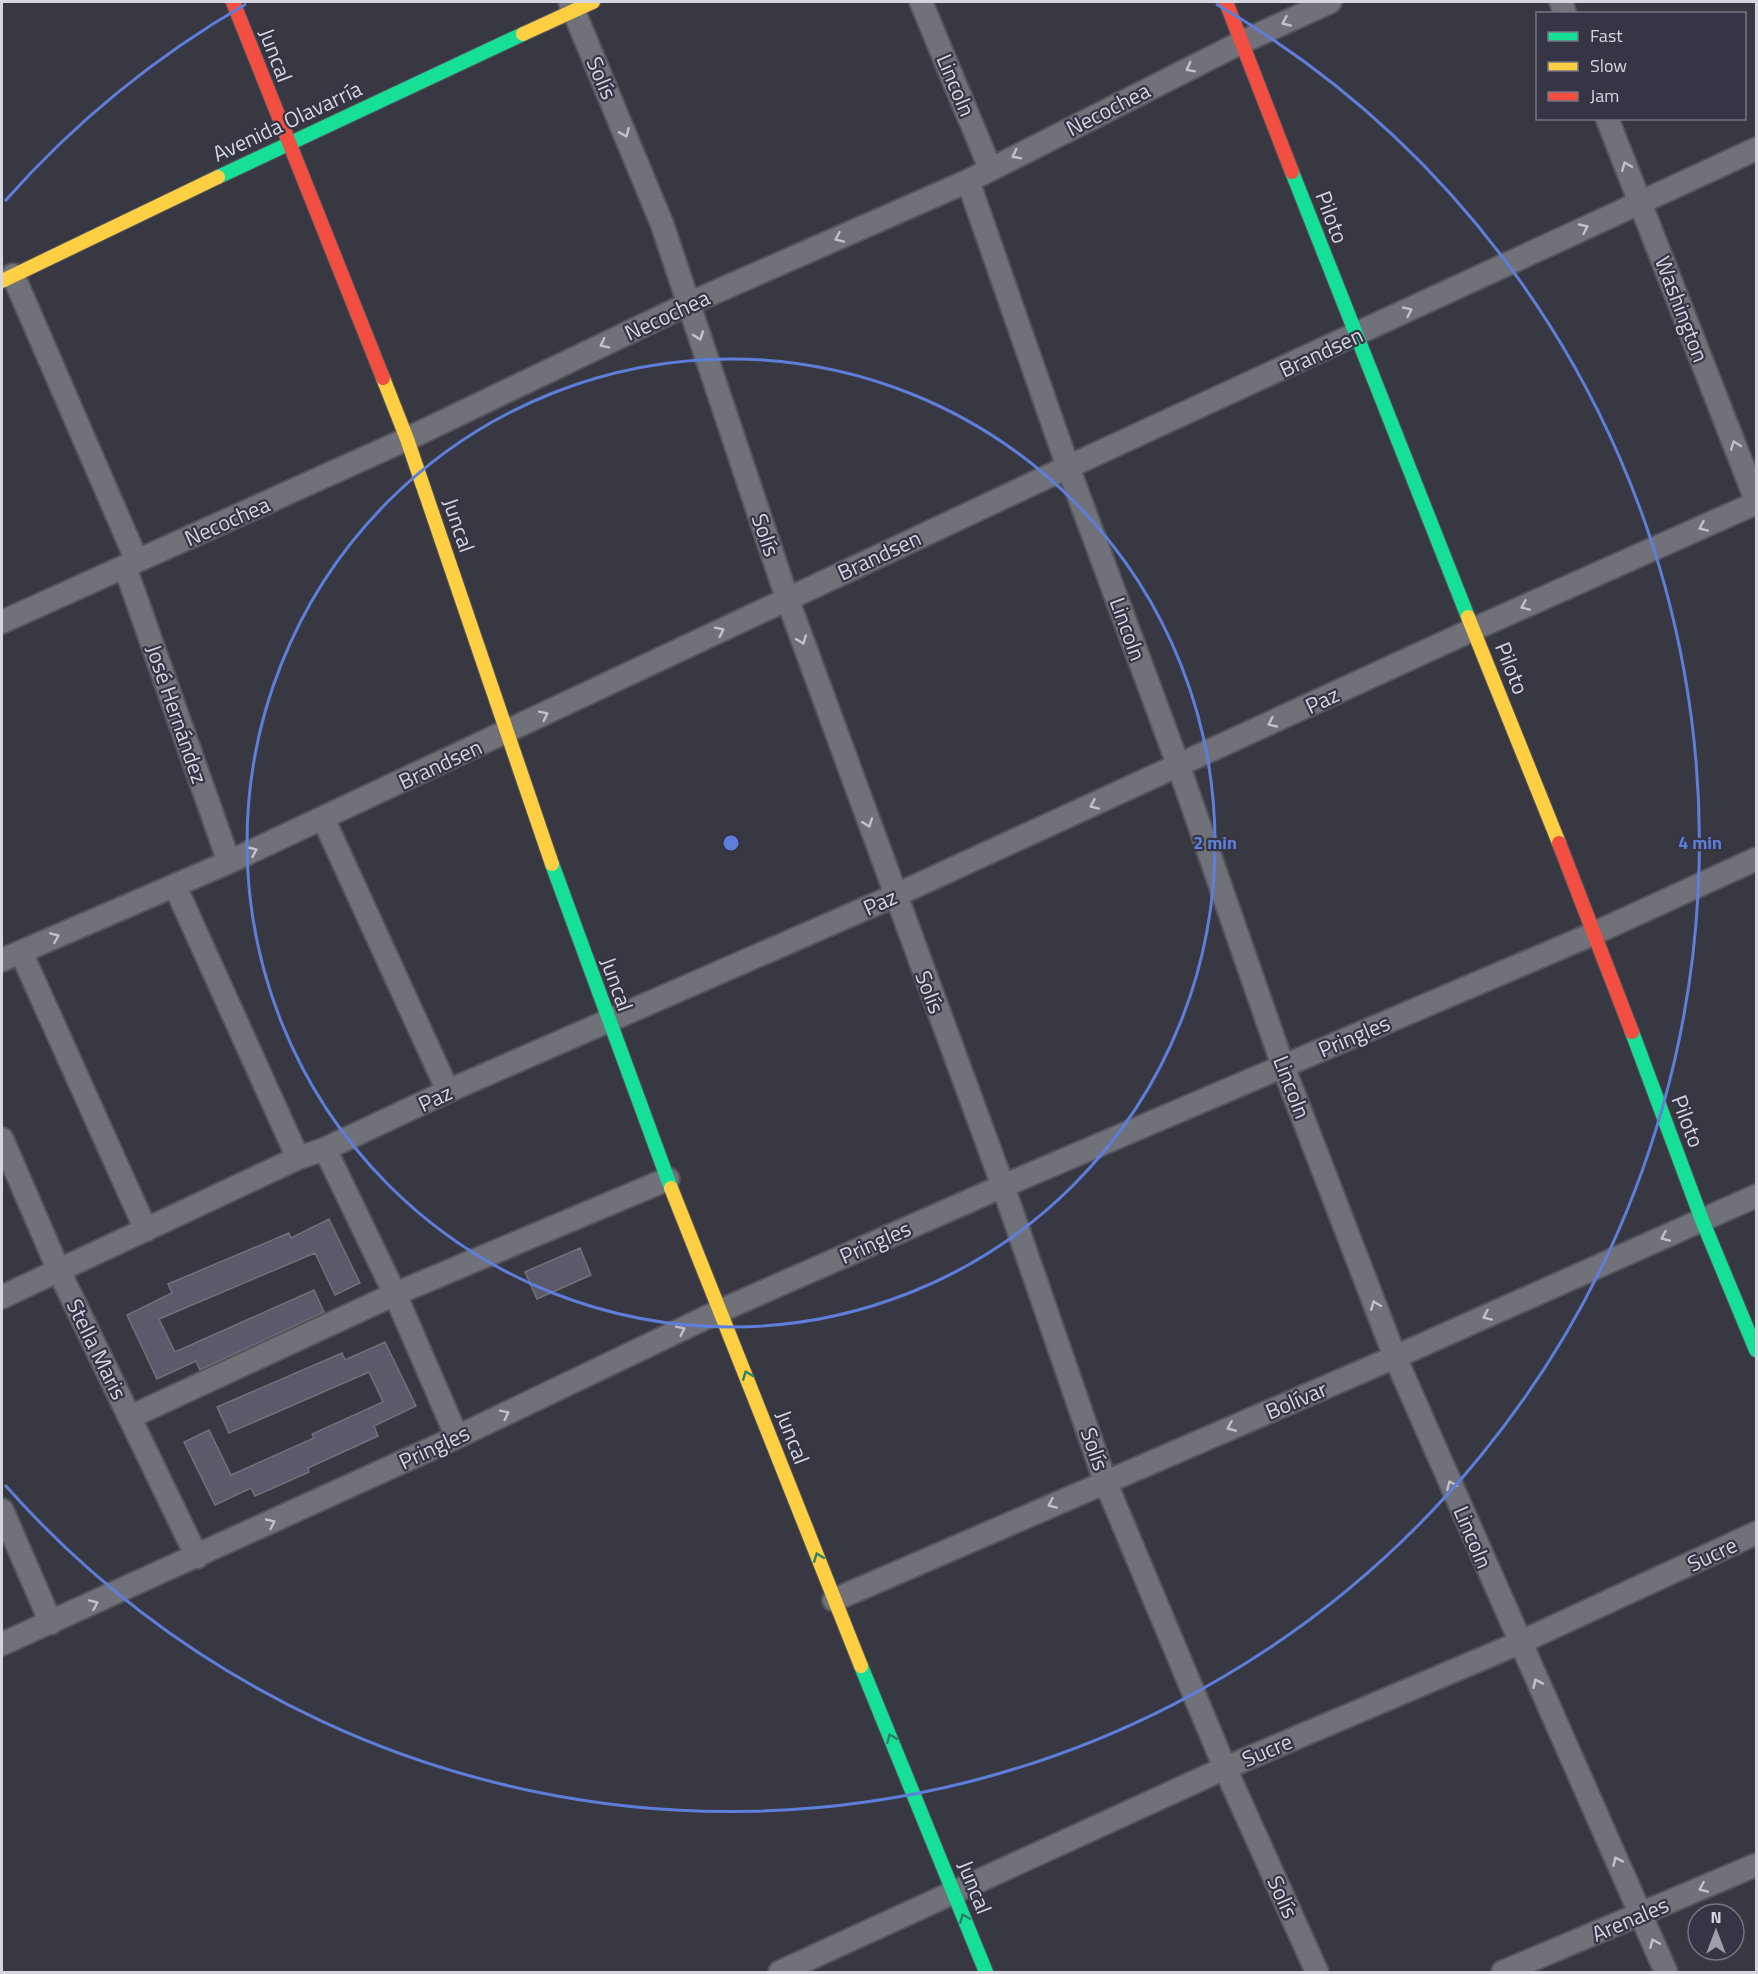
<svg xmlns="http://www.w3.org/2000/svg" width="1758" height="1974" font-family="'Titillium Web',sans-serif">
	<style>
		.building { fill: #5b5a6b; stroke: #717179; stroke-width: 1.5 }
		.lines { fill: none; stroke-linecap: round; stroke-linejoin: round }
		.street-casing { stroke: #54545d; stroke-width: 26 }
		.fast-casing { stroke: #54545d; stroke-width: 16 }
		.slow-casing { stroke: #54545d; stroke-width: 16 }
		.jam-casing { stroke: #54545d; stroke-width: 16 }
		.street { stroke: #717179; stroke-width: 22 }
		.fast { stroke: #16e098; stroke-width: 14 }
		.slow { stroke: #ffcf43; stroke-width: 14 }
		.jam { stroke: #f24e42; stroke-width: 14 }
		.oneway { stroke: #c2c2cb }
		.oneway2 { stroke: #27826a }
		.ring { fill: none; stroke: #5e7edb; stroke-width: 3 }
		.labels { text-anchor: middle; stroke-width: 4.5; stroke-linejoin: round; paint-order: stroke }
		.street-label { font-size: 22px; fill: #d6d6e0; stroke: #353545 }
		.centre { fill: #5e7edb; stroke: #353545; stroke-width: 3 }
		.ring-label { font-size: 18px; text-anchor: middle; font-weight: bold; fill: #5e7edb; stroke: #353545; stroke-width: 4.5; stroke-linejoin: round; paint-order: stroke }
	</style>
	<rect width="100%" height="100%" fill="#383842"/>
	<!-- building -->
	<path class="building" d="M329,1219l31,64 -25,12 -20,-42 -156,66 16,33 139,-62 10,22 -124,58 -4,-9 -39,18 -30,-64 45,-22 -4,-9 121,-51 2,5z
		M580,1248l11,27 -54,24 -12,-27z
		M385,1342l31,64 -42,20 4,10 -70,32 1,4 -54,24 -4,-8 -36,17 -31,-63 25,-12 22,45 83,-37 -2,-4 71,-32 -14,-30 -140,61 -12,-26 125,-54 3,7z"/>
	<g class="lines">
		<!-- street casing -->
		<g class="street-casing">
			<path id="street" d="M570,2l92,222 125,374 216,588 102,295 120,287 92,204
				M921,2l69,166
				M1561,2l4,12
				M1607,118l149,382
				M968,181l100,286 111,300 104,299 112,291 271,615
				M13,275l124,286
				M125,567l104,295
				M2,622l405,-183 281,-135 280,-123 274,-139 88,-40
				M323,818l125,273
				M175,886l123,272
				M21,952l125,278
				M2,960l227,-98 839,-395 688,-318
				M2,1139l57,132 138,286
				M325,1149l70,145 62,143
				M2,1297l296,-139 27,-9 123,-58 446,-195 580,-267 282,-126
				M130,1417l265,-123 273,-115
				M2,1510l49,113
				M834,1600l561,-243 361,-161
				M2,1644l455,-207 265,-127 281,-124 592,-253 161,-74
				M780,1972l445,-204 294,-125 237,-110
				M1503,1972l253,-107"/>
		</g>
		<!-- fast casing -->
		<g class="fast-casing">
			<path id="fast" d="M1292,172l176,445
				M218,177l305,-143
				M552,864l119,324
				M1632,1032l70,188 54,130
				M861,1666l125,306"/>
		</g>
		<!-- slow casing -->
		<g class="slow-casing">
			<path id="slow" d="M523,34l70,-32
				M2,281l216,-104
				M383,378l24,61 145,425
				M1468,617l91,226
				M671,1188l190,478"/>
		</g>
		<!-- jam casing -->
		<g class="jam-casing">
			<path id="jam" d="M233,2l150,376
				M1226,2l66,170
				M1559,843l73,189"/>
		</g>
		<!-- street -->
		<use href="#street" class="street"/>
		<!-- fast -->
		<use href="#fast" class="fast"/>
		<!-- slow -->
		<use href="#slow" class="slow"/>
		<!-- jam -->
		<use href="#jam" class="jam"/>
	</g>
	<!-- one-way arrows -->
	<defs><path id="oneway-chevron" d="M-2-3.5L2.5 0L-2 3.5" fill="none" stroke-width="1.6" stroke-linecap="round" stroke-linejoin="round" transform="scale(1.5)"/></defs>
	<g class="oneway">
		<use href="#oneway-chevron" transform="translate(1286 22) rotate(155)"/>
		<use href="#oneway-chevron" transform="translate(1190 68) rotate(153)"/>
		<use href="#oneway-chevron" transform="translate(625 133) rotate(67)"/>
		<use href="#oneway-chevron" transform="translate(1016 155) rotate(153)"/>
		<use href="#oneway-chevron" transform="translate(1626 166) rotate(-112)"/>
		<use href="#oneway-chevron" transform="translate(1584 228) rotate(-25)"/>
		<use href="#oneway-chevron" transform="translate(839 238) rotate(156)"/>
		<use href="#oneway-chevron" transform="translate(1408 311) rotate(-25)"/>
		<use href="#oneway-chevron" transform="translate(699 336) rotate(71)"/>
		<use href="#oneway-chevron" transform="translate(604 344) rotate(154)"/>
		<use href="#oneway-chevron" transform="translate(1735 445) rotate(-111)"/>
		<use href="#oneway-chevron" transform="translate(1703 527) rotate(156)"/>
		<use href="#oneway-chevron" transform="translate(1525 606) rotate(156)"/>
		<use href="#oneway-chevron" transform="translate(720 631) rotate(-26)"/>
		<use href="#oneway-chevron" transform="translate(802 640) rotate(70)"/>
		<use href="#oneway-chevron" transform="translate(544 715) rotate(-26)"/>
		<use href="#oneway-chevron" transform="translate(1272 723) rotate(155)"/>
		<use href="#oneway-chevron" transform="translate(1094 805) rotate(156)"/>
		<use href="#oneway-chevron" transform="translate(868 823) rotate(70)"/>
		<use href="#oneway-chevron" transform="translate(253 851) rotate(-25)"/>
		<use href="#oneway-chevron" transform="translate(55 937) rotate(-23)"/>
		<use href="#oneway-chevron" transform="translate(1665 1237) rotate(156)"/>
		<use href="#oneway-chevron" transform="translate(1375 1305) rotate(-111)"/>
		<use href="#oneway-chevron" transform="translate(1487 1316) rotate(156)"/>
		<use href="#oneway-chevron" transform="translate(681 1330) rotate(-26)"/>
		<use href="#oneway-chevron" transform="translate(505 1414) rotate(-26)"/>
		<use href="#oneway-chevron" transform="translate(1231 1427) rotate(157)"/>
		<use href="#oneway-chevron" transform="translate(1451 1485) rotate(-113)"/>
		<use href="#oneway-chevron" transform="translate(1052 1504) rotate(156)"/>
		<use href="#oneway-chevron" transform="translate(271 1523) rotate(-25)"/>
		<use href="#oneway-chevron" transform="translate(94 1604) rotate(-24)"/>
		<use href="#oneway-chevron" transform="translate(1537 1683) rotate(-114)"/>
		<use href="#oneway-chevron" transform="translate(1617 1861) rotate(-114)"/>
		<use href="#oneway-chevron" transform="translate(1703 1888) rotate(157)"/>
		<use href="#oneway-chevron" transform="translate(1654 1943) rotate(-113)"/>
	</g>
	<g class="oneway2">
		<use href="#oneway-chevron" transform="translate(747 1375) rotate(-111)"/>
		<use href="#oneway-chevron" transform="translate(818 1557) rotate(-111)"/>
		<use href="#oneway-chevron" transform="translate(891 1738) rotate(-112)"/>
		<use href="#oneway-chevron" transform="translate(964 1918) rotate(-112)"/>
	</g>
	<!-- distance rings -->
	<g class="ring">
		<circle cx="731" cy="843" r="484"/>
		<path d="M5 201A969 969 0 0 1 246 4M1216 4A969 969 0 1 1 5 1485"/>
	</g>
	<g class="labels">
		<!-- street labels -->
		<g class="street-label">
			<text transform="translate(276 55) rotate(69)" y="8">Juncal</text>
			<text transform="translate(602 78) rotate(67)" y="8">Solís</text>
			<text transform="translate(956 85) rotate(67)" y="8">Lincoln</text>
			<text transform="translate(1108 109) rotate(-27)" y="8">Necochea</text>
			<text transform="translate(287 121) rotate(-25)" y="8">Avenida Olavarría</text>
			<text transform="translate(1332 217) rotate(69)" y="8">Piloto</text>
			<text transform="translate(1682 309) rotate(69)" y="8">Washington</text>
			<text transform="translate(667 315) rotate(-25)" y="8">Necochea</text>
			<text transform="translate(1321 352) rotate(-25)" y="8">Brandsen</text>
			<text transform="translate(227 521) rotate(-24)" y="8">Necochea</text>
			<text transform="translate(459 525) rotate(71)" y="8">Juncal</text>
			<text transform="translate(766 535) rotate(71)" y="8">Solís</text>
			<text transform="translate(879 555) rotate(-25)" y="8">Brandsen</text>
			<text transform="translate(1128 629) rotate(70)" y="8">Lincoln</text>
			<text transform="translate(1512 668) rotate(68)" y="8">Piloto</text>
			<text transform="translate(1322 700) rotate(-25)" y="8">Paz</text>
			<text transform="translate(177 714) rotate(71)" y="8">José Hernández</text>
			<text transform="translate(440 764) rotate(-25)" y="8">Brandsen</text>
			<text transform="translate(880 902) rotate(-24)" y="8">Paz</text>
			<text transform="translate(617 984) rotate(70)" y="8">Juncal</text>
			<text transform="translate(930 992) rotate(69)" y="8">Solís</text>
			<text transform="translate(1354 1036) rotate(-23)" y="8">Pringles</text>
			<text transform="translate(1292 1087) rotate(69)" y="8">Lincoln</text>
			<text transform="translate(435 1098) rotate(-25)" y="8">Paz</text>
			<text transform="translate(1688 1121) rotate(69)" y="8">Piloto</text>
			<text transform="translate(875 1242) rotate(-24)" y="8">Pringles</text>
			<text transform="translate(97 1349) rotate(64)" y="8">Stella Maris</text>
			<text transform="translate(1296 1400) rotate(-23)" y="8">Bolívar</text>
			<text transform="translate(793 1437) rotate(69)" y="8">Juncal</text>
			<text transform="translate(434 1447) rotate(-25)" y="8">Pringles</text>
			<text transform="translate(1095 1449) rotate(71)" y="8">Solís</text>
			<text transform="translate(1473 1537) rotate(67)" y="8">Lincoln</text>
			<text transform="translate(1712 1554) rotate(-25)" y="8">Sucre</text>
			<text transform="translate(1267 1750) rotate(-23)" y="8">Sucre</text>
			<text transform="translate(975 1887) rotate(68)" y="8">Juncal</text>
			<text transform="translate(1283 1897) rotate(66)" y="8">Solís</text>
			<text transform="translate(1630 1919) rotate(-23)" y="8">Arenales</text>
		</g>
	</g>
	<circle cx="731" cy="843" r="9" class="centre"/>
	<g class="ring-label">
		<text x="1215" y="849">2 min</text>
		<text x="1700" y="849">4 min</text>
	</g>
	<!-- border -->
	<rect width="1758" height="1974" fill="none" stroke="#d6d6e0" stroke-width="6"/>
	<!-- legend -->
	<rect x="1536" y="12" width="210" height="108" fill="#353545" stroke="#757583" stroke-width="1.5"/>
	<rect x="1548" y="32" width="30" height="9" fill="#16e098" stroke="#757583" stroke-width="1.5"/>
	<text x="1590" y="42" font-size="18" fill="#d6d6e0">Fast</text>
	<rect x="1548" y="62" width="30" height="9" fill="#ffcf43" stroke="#757583" stroke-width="1.5"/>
	<text x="1590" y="72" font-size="18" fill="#d6d6e0">Slow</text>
	<rect x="1548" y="92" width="30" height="9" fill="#f24e42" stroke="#757583" stroke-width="1.5"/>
	<text x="1590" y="102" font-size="18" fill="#d6d6e0">Jam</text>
	<!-- north arrow -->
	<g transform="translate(1716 1932)"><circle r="28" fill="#353545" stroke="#757583" stroke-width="1.5"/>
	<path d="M0-4.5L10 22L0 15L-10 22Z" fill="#9f9fa9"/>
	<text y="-9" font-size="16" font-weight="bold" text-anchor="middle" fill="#d6d6e0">N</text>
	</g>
</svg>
